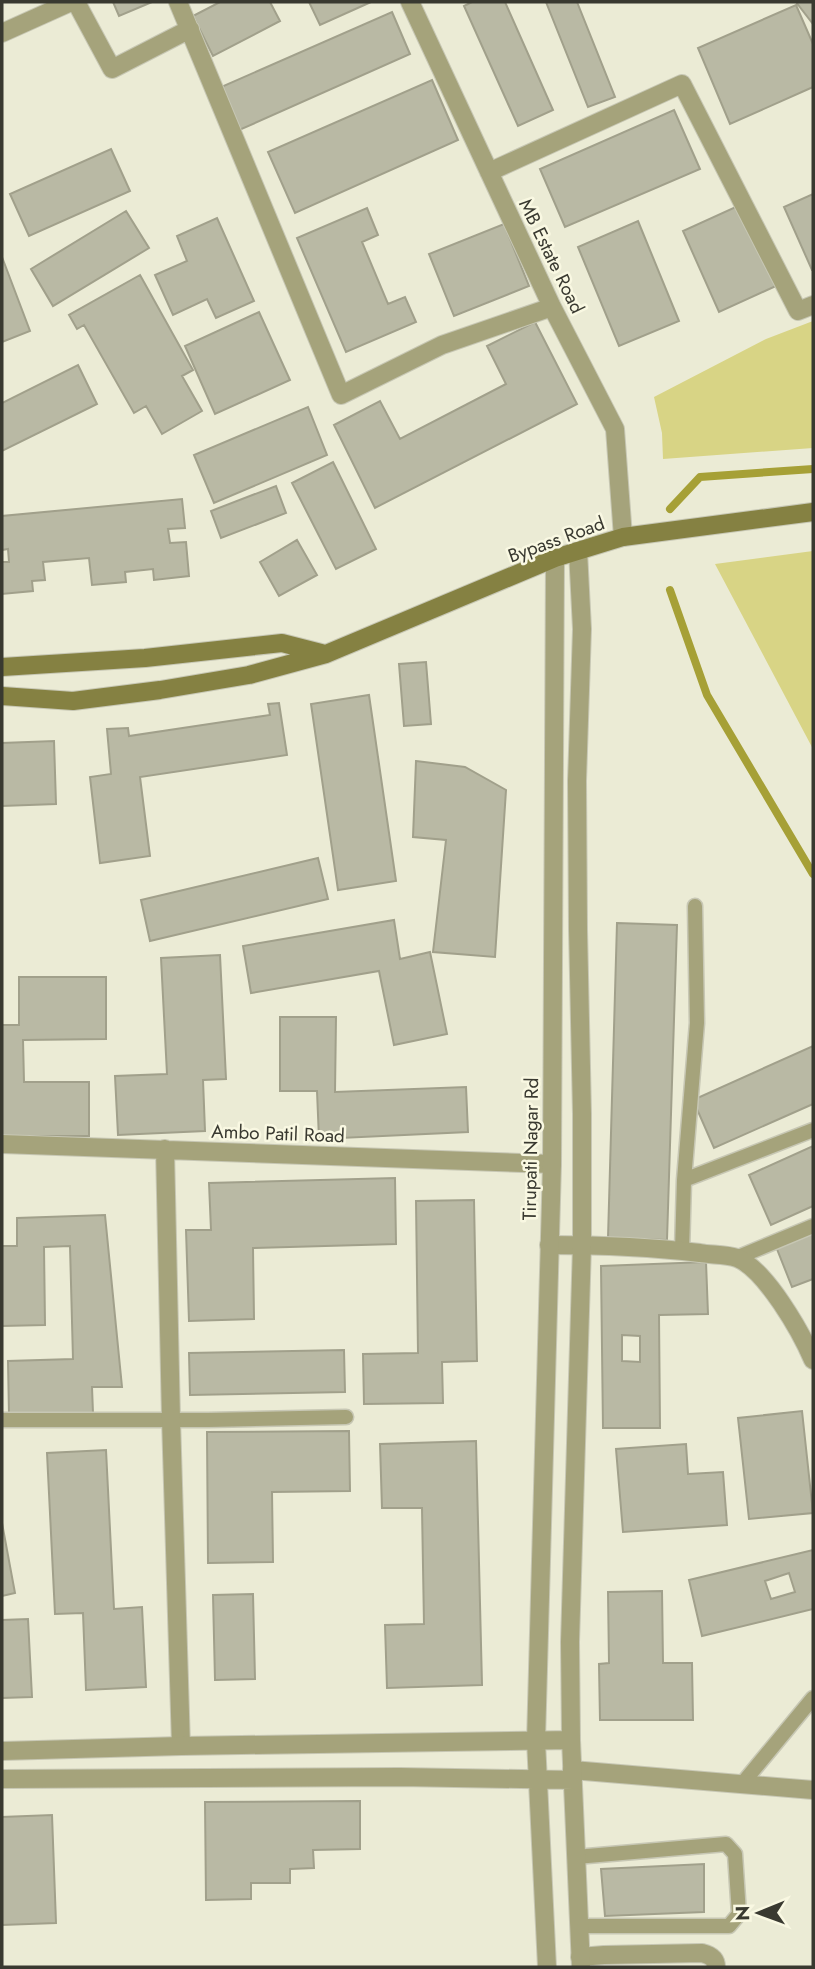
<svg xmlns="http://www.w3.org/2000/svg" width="815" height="1969" font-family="Jost,sans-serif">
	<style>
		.green { fill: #d8d485 }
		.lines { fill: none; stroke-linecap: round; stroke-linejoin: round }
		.stream { stroke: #a6a036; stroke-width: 8 }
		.building { fill: #b9b9a4; stroke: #a1a08b; stroke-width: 2; fill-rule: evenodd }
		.service-casing { stroke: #c7c7b4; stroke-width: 17 }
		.minor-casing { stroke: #c7c7b4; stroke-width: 20 }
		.tertiary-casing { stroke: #c7c7b4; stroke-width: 20 }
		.secondary-casing { stroke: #c7c7b4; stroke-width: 20 }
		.service { stroke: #a5a37b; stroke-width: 14 }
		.minor { stroke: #a5a37b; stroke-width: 18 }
		.tertiary { stroke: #a5a37b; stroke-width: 18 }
		.secondary { stroke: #858142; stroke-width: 18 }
		.labels { text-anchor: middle; stroke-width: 5; stroke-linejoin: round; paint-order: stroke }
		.street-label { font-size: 19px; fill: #393930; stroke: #f9f8e2 }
	</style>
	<rect width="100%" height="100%" fill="#ebebd5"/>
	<!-- green -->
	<path class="green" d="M813,321v127l-150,11 -1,-26 -8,-36 112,-58z
		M813,551v198l-98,-185z"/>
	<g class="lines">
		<!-- stream -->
		<path class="stream" d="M670,509l30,-32 113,-8
			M670,590l37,105 106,179"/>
	</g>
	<!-- building -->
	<path class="building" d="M113,2h39l-33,14z
		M220,2h50l10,19 -67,35 -20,-40z
		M309,2h62l-51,23z
		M472,2h33l48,108 -35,16 -54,-120z
		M546,2h31l38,95 -27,10z
		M796,2h17v22z
		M796,5l17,39v43l-83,37 -32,-76z
		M392,12l18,42 -173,77 -18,-43z
		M432,80l26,60 -163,73 -27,-61z
		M674,110l26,59 -135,58 -25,-58z
		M111,149l19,42 -101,45 -19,-42z
		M813,194v76h-1l-28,-63z
		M740,205l36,81 -57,26 -36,-81z
		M367,208l11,27 -16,7 26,62 17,-7 11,25 -70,30 -49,-114z
		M126,211l23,37 -96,58 -22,-37z
		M217,218l37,83 -38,17 -9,-19 -34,16 -18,-40 32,-14 -10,-25z
		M638,221l41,100 -60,25 -41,-99z
		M504,224l25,62 -75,30 -25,-62z
		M2,257l28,74 -28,11z
		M140,275l53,95 -11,6 20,35 -40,23 -16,-28 -12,7 -50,-88 -7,4 -8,-14z
		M259,312l31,68 -75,34 -30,-68z
		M535,322l42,82 -202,104 -41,-83 46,-24 20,38 106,-55 -19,-38z
		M78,365l19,39 -95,47v-48z
		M308,407l19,48 -113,48 -20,-48z
		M333,462l43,87 -40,20 -44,-86z
		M276,486l10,27 -65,25 -10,-27z
		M182,499l3,29 -17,1 2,14 16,-1 3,34 -35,4 -1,-11 -28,3 1,10 -34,3 -3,-27 -46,4 2,18 -13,1 1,10 -31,3v-32h7l-1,-13 -6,1v-34z
		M297,540l20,35 -38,21 -19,-34z
		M426,662l5,62 -27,2 -5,-62z
		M369,695l27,186 -58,9 -27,-186z
		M279,703l8,52 -147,22 10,79 -50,7 -10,-86 21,-3 -4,-45 21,-1 1,8 141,-21 -2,-11z
		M54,741l2,63 -54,2v-63z
		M416,761l49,6 41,23 -11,167 -62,-5 13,-112 -33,-3z
		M318,858l10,41 -178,42 -9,-41z
		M394,920l6,39 30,-7 17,82 -53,11 -15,-74 -128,22 -8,-47z
		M617,923l60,2 -10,315 -59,-2z
		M220,955l6,124 -23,1 2,51 -87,4 -3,-59 52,-2 -6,-116z
		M19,977h87v62l-83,1 1,42h65v54h-87v-111h17z
		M280,1017h56l-1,75 131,-5 2,45 -149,7 -2,-48h-37z
		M813,1046v58l-99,44 -21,-48z
		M813,1146v60l-42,19 -22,-50z
		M395,1178l1,66 -143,4 1,71 -65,2 -3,-91h25l-2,-47z
		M474,1200l3,161 -35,1 1,41 -79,1 -1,-50 55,-1 -2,-152z
		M105,1215l17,172h-30l1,26 -84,2 -1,-54 65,-2 -3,-113 -26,1 1,78 -43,1v-80h15v-28z
		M813,1229v50l-21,8 -17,-43z
		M706,1262l2,52 -49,1 1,113h-57l-2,-162zM622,1335l18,1v26l-18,-1z
		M344,1350l1,42 -155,3 -1,-42z
		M802,1411l11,102 -64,6 -11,-101z
		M349,1431l1,60 -78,1 1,70 -65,1 -1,-131z
		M476,1441l6,244 -95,3 -2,-63 39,-1 -2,-116h-40l-2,-64z
		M686,1444l2,30 35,-2 4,53 -104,7 -7,-83z
		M106,1450l8,159 28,-2 4,80 -60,3 -3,-77 -28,1 -8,-161z
		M2,1523l13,70 -13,3z
		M813,1550v59l-111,27 -13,-56zM789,1573l6,19 -24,7 -6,-18z
		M662,1591l1,72h29l1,57h-93l-1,-56 10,-1 -1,-71z
		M253,1594l2,85 -40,1 -2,-85z
		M28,1619l4,78 -30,1v-78z
		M360,1801v48l-47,1 1,18 -24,1v14h-39v16l-45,1 -1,-98z
		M52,1815l4,108 -54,2v-108z
		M704,1864v48l-99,4 -4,-47z"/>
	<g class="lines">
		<!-- service casing -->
		<g class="service-casing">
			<path id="service" d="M684,1180l129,-50
				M682,1251l2,-71 13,-157 -2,-117
				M736,1258l77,-32
				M2,1420h206l138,-3
				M742,1784l71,-86
				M576,1857l150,-13 9,10 4,60 -10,12h-150"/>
		</g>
		<!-- minor casing -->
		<g class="minor-casing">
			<path id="minor" d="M76,2l36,67 78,-40
				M178,2l163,393 101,-50 110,-38
				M410,2l142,305 63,122 8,108
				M2,33l69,-31
				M489,172l193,-88 116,227 15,-6
				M2,1144l550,20
				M165,1149l6,270 10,327
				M549,1245c50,0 101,2 151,8 11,2 26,1 37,5 29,12 64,74 76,102
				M572,1770l241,20
				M580,1957l24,-2 98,-2c8,2 14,5 14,14"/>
		</g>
		<!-- tertiary casing -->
		<g class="tertiary-casing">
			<path id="tertiary" d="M578,551l4,78 -5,152 1,148 4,185v131l-12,397 1,98 10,227
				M2,1751l179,-5 390,-6
				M2,1779l398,-2 173,3
				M547,1967l-11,-226 16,-577 3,-606"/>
		</g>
		<!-- secondary casing -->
		<g class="secondary-casing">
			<path id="secondary" d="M2,667l143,-9 137,-15 43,11
				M2,696l71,5 87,-11 89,-15 77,-21 229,-96 68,-21 190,-25"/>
		</g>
		<!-- service -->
		<use href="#service" class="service"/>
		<!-- minor -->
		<use href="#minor" class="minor"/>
		<!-- tertiary -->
		<use href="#tertiary" class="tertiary"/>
		<!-- secondary -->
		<use href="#secondary" class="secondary"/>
	</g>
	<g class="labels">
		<!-- street labels -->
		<g class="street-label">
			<text transform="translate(552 256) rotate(64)" y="7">MB Estate Road</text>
			<text transform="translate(556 539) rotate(-20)" y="7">Bypass Road</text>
			<text transform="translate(278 1133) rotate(2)" y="7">Ambo Patil Road</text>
			<text transform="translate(530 1149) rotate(-89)" y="7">Tirupati Nagar Rd</text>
		</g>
	</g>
	<!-- border -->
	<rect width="815" height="1969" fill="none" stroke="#393930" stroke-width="7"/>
	<!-- north arrow -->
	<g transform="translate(759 1913) rotate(269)" stroke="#f9f8e2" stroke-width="5" paint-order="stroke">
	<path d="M0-5L12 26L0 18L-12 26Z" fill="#393930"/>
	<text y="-10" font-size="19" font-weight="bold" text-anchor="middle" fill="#393930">N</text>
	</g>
</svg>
